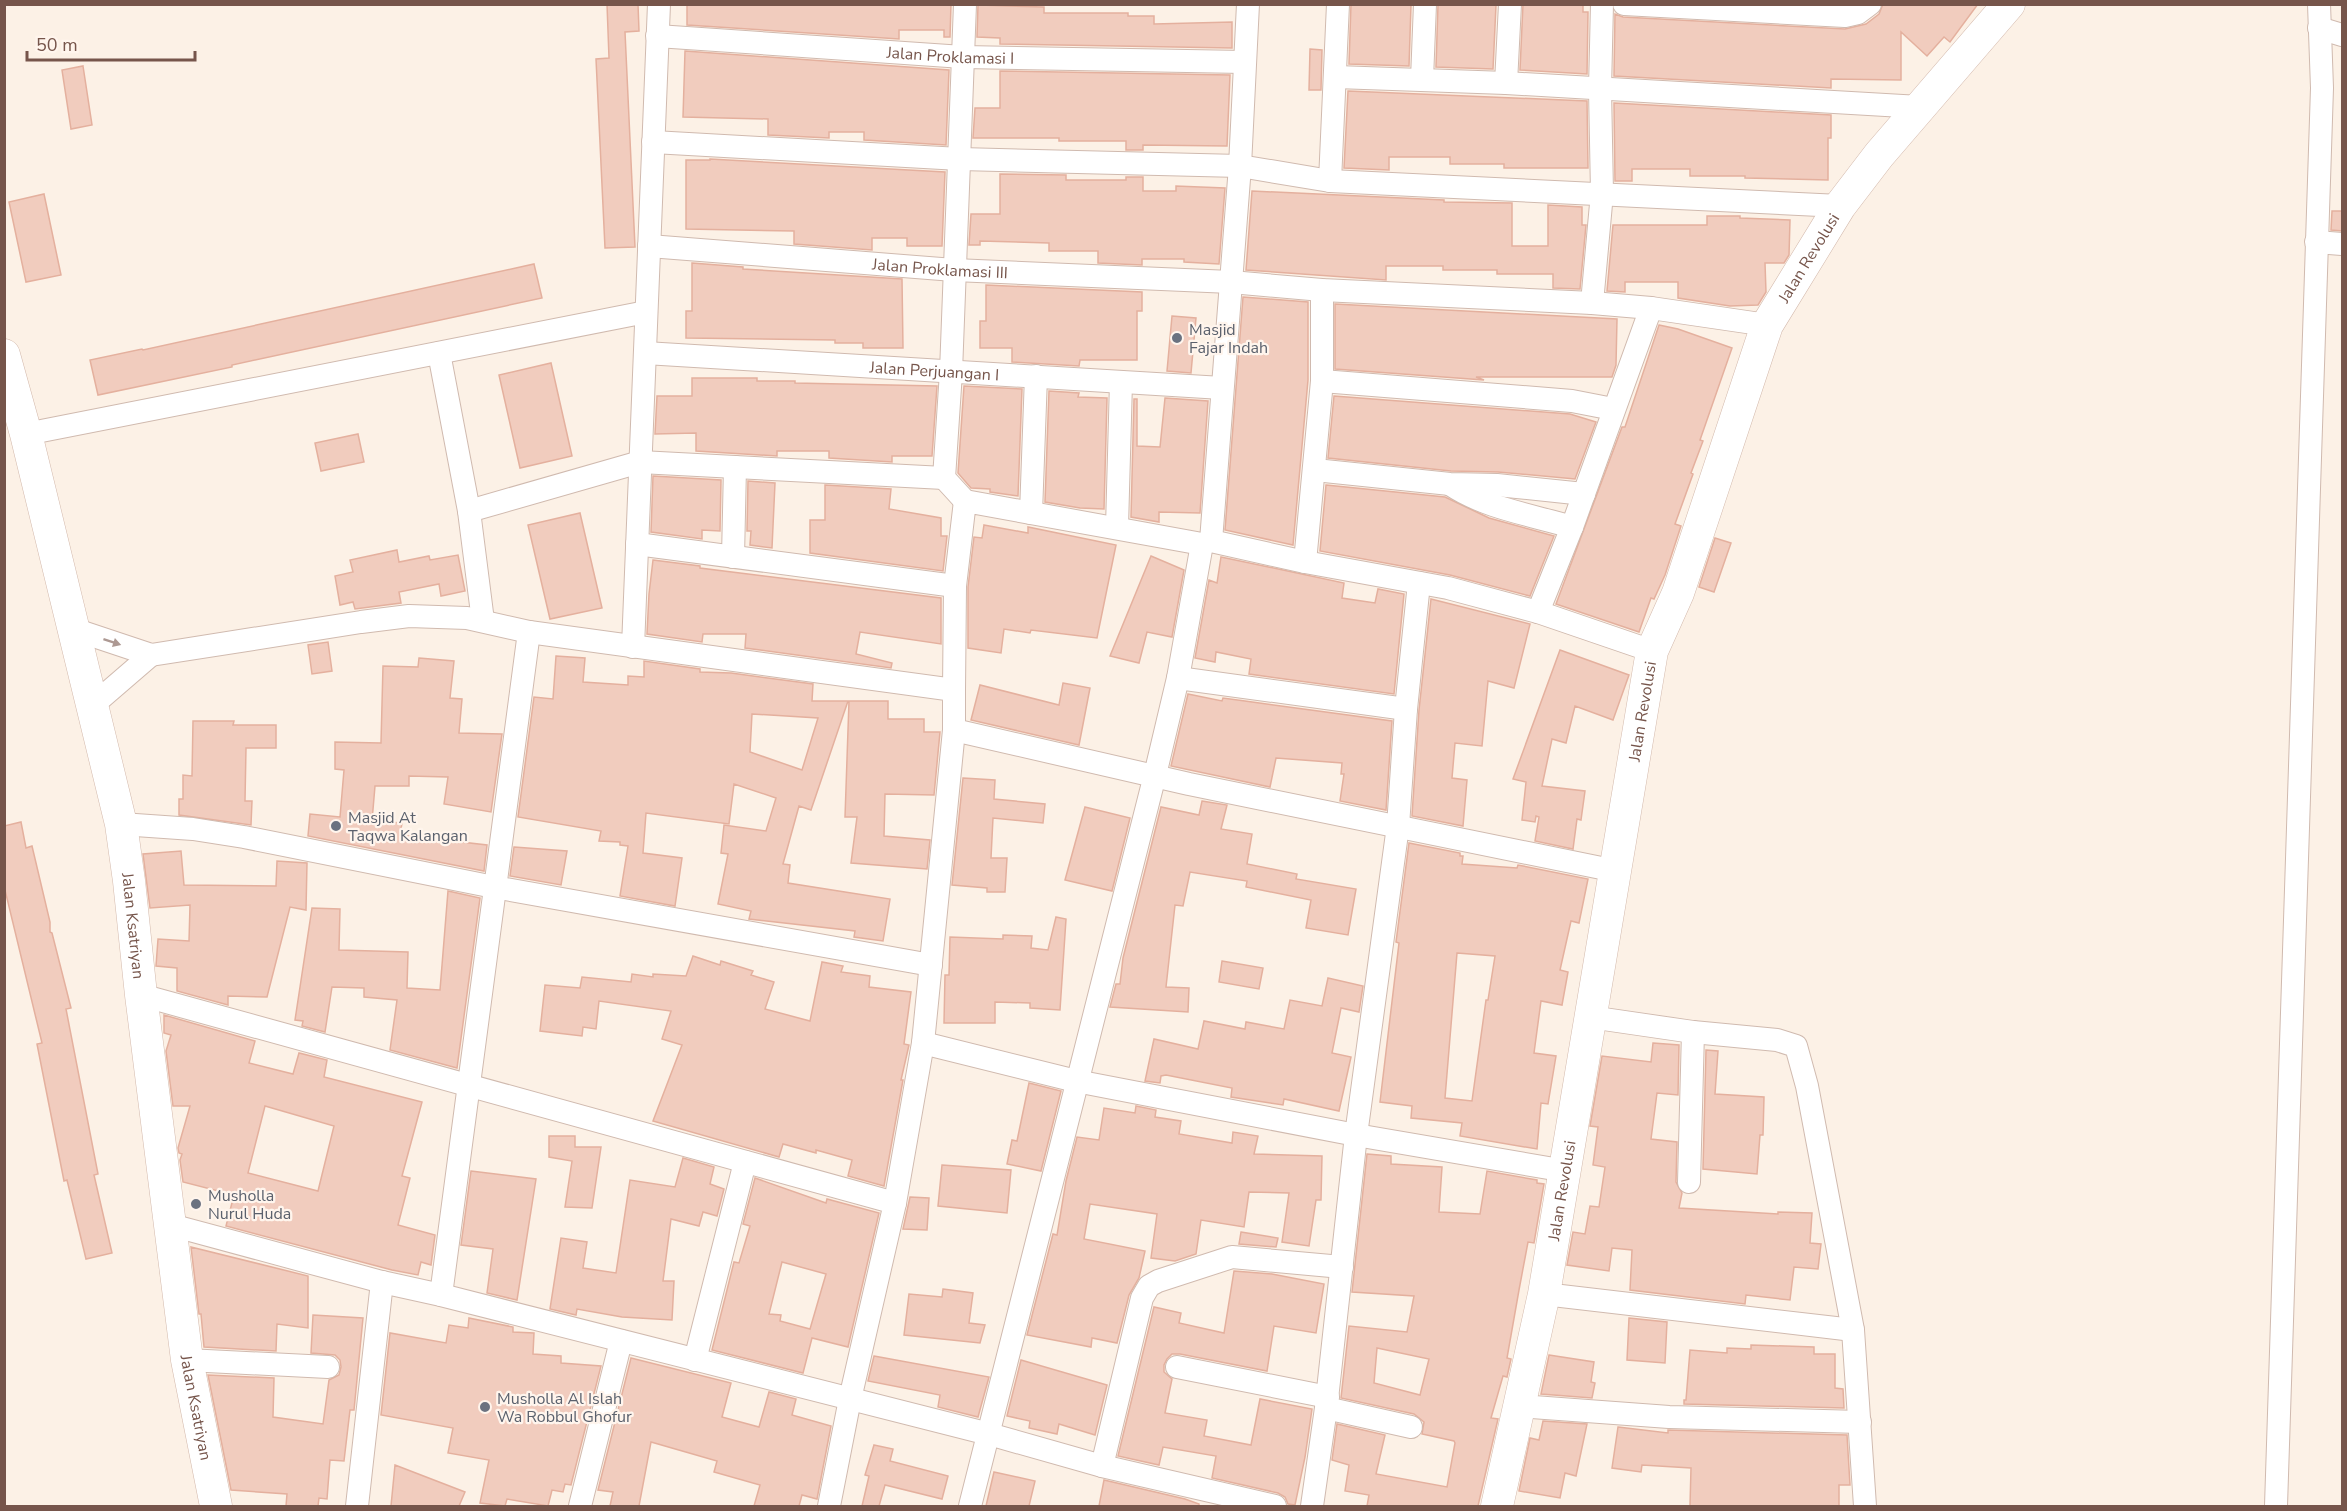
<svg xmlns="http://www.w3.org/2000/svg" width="2347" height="1511" font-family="'Nunito Sans',sans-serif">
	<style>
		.building { fill: #f1ccbe; stroke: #e4b09e; stroke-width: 1.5; fill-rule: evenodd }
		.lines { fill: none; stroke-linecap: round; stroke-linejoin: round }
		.street-casing { stroke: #d0baaf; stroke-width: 24 }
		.secondary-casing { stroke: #d3b9ac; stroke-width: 33 }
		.street { stroke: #fff; stroke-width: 22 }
		.secondary { stroke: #fff; stroke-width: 32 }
		.oneway { fill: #ad9993 }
		.worship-dot { fill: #6b7280; stroke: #fff5ed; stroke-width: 2 }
		.labels { text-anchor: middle; stroke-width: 4.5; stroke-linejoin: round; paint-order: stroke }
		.street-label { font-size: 16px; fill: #76554b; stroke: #fff5ed }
		.worship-label { font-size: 16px; fill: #5b616d; stroke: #fff5ed; text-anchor: start }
	</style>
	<rect width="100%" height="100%" fill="#fcf1e6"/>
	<!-- building -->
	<path class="building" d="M607,4h31l1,27 -14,1 10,215 -30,1 -9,-189 13,-1z
		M687,4h264l-1,33h-6v-7h-45v9l-212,-14z
		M1351,4l60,1 -2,61 -60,-2z
		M1523,4h60v8h5l-1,62 -67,-4z
		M1883,4h95l-28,38 -6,-5 -17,19 -26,-24v48l-70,-1v9l-217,-12 1,-62 8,3 222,12 21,-5 13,-10z
		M978,5l66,2v6h84v3h26v8l78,-2v26l-232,-4v-6l-23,-1z
		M1438,5h58l-3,64 -57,-2z
		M1310,49l12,1 -1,40h-12z
		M685,51l264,19 -3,75 -82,-5v-8h-35v6l-61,-3v-16l-85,-2z
		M83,66l9,59 -21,4 -9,-59z
		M1000,71l230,4 -3,71 -84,-1v5h-17v-9h-67v-3h-86l2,-30h25z
		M1348,91l239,10 1,67h-84v-4h-54v-7h-61v13l-45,-2z
		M1614,103l217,12v23h-3v42l-83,-2v-2h-55v-7h-58v12h-17z
		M710,159l235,13 -3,74h-35v-8h-35v12l-78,-6v-13l-108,-2v-69h24z
		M1000,174l66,1v5h60v-3h17v14h33v-5l49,2 -6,76 -35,-2v-3h-42v6l-44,-2v-12h-49v-8l-69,-2v4h-11l2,-31h29z
		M1252,191l192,9v2l68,1v43h36v-41l34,2v18h4l-6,64 -27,-1v-14h-56v-4h-54v-4h-57v14l-140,-10z
		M44,194l17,81 -35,7 -17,-80z
		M2332,211h11v20l-12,-1z
		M1707,216h33v2l50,2 -1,35 -5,8h-19l1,29 -8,13 -28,1 -52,-8v-16h-53v10l-18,-1 6,-66h94z
		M692,263l51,4v2l159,10 1,69h-40v-5h-28v-3l-149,-2v-27h6z
		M534,264l8,34 -310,67v2l-134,28 -8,-35 52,-11 1,1z
		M986,285l156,7v19h-5v49h-57l-1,6 -67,-4v-14h-32v-27h6z
		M1243,297l65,5v78l-15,165 -68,-15z
		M1335,304l282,15 -1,46 -4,12h-136l8,3 -149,-11z
		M1172,316l24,2 -5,55 -24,-2z
		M1659,325l19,4 54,19 -32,92 3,1 -12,32 2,1 -18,50 6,2 -16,49 -11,24 -3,-1 -12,34 -83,-28 66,-177h3z
		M551,363l21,93 -52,12 -21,-93z
		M692,378h65v3h38v2l142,3 -5,70h-40v6l-63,-4v-7h-52v5l-81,-5v-18l-41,1 2,-38h35z
		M964,386l58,3 -4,107 -28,-4v-3l-19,-1 -13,-15z
		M1049,391l30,2 -1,4 29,1 -3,111 -24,-1 -35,-6z
		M1334,396l236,18 26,8 -21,57 -77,-7 -47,-1 -123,-13z
		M1165,398l43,3 -8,112 -41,-1v10l-28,-5 3,-118h3v47l23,1z
		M358,434l6,28 -43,9 -6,-28z
		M653,476l68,4 -1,51 -18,-1v9l-51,-7z
		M748,481l27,2 -3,65 -22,-3 1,-14h-4z
		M825,485l66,4 -2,20 52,9v18h6l-4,35 -133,-18v-33h15z
		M1326,485l119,12 44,21 65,18 -24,60 -80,-21 -130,-24z
		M580,513l22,95 -52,11 -22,-94z
		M984,525l44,8v-6l88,18 -19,93 -66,-8 -1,3 -26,-4 -3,24 -33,-5v-61l6,-50 8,1z
		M1715,538l16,5 -17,49 -15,-5z
		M397,550l2,12 30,-6 1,4 28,-5 7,36 -24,5 -2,-12 -40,8 2,11 -46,6 -2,-7 -13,3 -5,-29 18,-4 -3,-12z
		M1151,556l33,14 -12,67 -25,-5 -8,31 -29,-7z
		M1221,557l123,26 -2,15 33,5 3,-14 26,5 -10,100 -145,-20 2,-15 -35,-7 -1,10 -20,-4 14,-78 8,3z
		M653,560l47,6v2l241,30v46l-81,-12 -4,22 36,9 -1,5 -146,-20 1,-14h-43l-1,8 -55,-8 2,-40z
		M1431,599l99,25 -16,64 -26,-7 -6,65 -27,-3 -3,35 15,2 -4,46 -51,-10 7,-106z
		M328,642l4,29 -20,3 -4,-29z
		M1560,650l69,25 -16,45 -38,-14 -9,37 -14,-4 -10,47 43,5 -4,29 -4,-1 -4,30 -38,-8 4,-24 -3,-1 -1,6 -13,-2 4,-38 -13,-3z
		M556,656l29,2 -2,24 45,3v-9l16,1v-16l56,8v3l31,1 82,11 -1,17h36l-37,109 -12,-4 -16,58 7,1 -2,18 102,16 -7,42 -29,-4 1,-6 -106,-12 2,-8 -33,-7 10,-50 -7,-1 3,-28 42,6 10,-33 -42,-14 -5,40 -83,-11 -3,40 39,5 -7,48 -55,-10 8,-50 -8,-1v-3l-21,-1 2,-10 -83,-14 16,-120 19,2zM752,714l66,4 -16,52 -52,-18z
		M419,658l35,3 -4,37 12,1 -3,34 43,1 -11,78 -47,-8 4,-27 -39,-1v10h-34l-3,35 30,2 -2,12 87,10 -3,26 -176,-35 2,-22 30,3 4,-47 -9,-1v-27l46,1 2,-77 35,1z
		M1063,683l27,5 -11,57 -108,-25 9,-35 79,20z
		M1188,694l34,7 1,-3 22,3 147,20 -6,89 -46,-9 4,-27h-3l1,-11 -66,-5 -6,29 -99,-21z
		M849,701h39v18h36v13h16l-6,63 -49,-1 -1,42 46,4 -3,29 -76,-6 6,-46h-12z
		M193,721h41l-1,4h43v23h-30l-1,53h7l-1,24 -72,-10v-16h4v-24l9,1z
		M963,778l32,2 -1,19 51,5 -2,19 -50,-5 -2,40h16l-2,34h-18v-4l-35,-3z
		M1202,801l25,4 -6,24 31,5 -5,30 50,10 -1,5 60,10 -8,46 -42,-7 5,-28 -65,-13 1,-6 -57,-9 -7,34 -8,-1 -9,82 23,1 -1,24 -78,-5 6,-23h4l3,-26 38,-151 38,8z
		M1085,807l45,11 -18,73 -47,-11z
		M21,822l5,26 6,-2 18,76v10l2,1 19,75 -5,1 32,165 -4,1 18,78 -26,6 -19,-79 -3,1 -27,-137 5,-1 -38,-157v-60z
		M1409,843l51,10v3h3l-1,8 55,4 1,-3 70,14 -9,44 -8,-2 -11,49 8,2 -6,33 -21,-4 -7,52 22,3 -8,48 -7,-1 -4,46 -77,-13 2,-13 -51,-5 1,-12 -32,-4 19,-159 -3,-1zM1457,953l38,3 -7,44h-2l-14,101 -27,-3z
		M514,847l53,4 -6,34 -51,-9z
		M181,851l3,34 92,1 1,-25 30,2 -1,47 -16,-3 -23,90 -39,-1v9l-51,-14v-23l-21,-2 2,-27 31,2 1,-36 -40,3 -7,-54z
		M448,891l32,7 -23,170 -67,-18 7,-50 -33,-3v-9l-32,-1 -7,45 -23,-6 1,-5 -8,-1 17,-112 28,1 -1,41 69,2 -1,36 33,2z
		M1056,917l10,2 -6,91 -30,-2v-5l-35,-1v21h-51l1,-48h4l1,-38 53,2v-4l29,1 -1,12 17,2z
		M693,956l27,9 1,-4 32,10 -2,4 23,7 -9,27 45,12 12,-59 21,4 -2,6 29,4 -1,11 42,5 -7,52 5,1 -8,35h2l-19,106 -36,-10 4,-16 -36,-10v3l-33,-9 -4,13 -126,-36 29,-76 -20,-6 9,-28 -72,-10 -3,28 -13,-2 -1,9 -42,-5 5,-46 35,3 2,-11 49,5 1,-8 21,3v-3l33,2z
		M1222,961l41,7 -4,21 -40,-7z
		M1328,978l35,8 -4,26 -18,-4 -9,45 19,4 -12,54 -55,-12 -1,6 -52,-8 1,-9 -66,-13 -5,1 -1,7 -15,-2 9,-42 44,10 6,-28 41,8 1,-7 38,7 6,-29 32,6z
		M164,1015l91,26 -6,22 44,11 6,-21 28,7 -3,17 98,25 -20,74 8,2 -12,47 37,10 -4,30 -10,-3 -3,13 -26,-5 -166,-44 8,-31 -51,-13 -3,-22 2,-6 -3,-1 -1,-5 12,-42h-17l-7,-55 5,-16 -7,-2zM265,1106l69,20 -16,65 -70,-18z
		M1653,1043l26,2 -1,50 -21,-2 -6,46 26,3 -1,40 6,11 -3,15 99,6v-2l34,1 -2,30 11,1 -3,25 -24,-2 -4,33 -44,-5 -1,9 -115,-14 2,-40 -20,-2 -3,23 -42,-6 6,-33 12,2 5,-28 9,1 6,-40 -12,-2 5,-38 -8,-1 12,-70 49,6z
		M1706,1050l12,1 -3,43 49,3 -1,38h-3l-3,39 -54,-5z
		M1029,1083l32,8 -20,80 -34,-7 5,-24 5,1z
		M1136,1106l20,4 -1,7 26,4 -2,13 53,9 1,-11 25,4 -4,18 68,2 -1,44h-5l-7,46 -27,-4 7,-49 -40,-1 -5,35 -43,-7 -5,34 -21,7 -24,-3 6,-44 -67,-10 -6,35 61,12 -6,27 -10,17 -12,48 -25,-5 -1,9 -64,-12 26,-101 4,1 9,-54 11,-44 22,3 5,-32 31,5z
		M549,1136h26v11h26l-9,61 -27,-1 7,-46 -23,-4z
		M1367,1154l24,2v8l51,3 -3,45 41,2 7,-43 50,9v3l7,1 -10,59 -6,-1 -9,48 -12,68 4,1 -4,18 -4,-1 -12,42 7,1 -20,87h-111l2,-11 -24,-4 4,-26 -17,-5 5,-36 48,11 -9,39 71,13 8,-44 -1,-2 -32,-7 2,-12 -10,-8 -73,-16 8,-72 58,6 7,-36 -62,-4zM1377,1348l52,11 -9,36 -46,-12z
		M683,1158l31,9 -4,17 14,5 -7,27 -14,-4 -4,14 -28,-7 -8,62h11l-2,39 -50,-3 -45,-8 -1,6 -26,-6 11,-71 26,4 -4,26 33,5 14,-93 45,7z
		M942,1165l69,5 -4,43 -69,-7z
		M471,1171l65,8 -19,121 -30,-7 6,-44 -32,-4z
		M755,1178l71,25 1,-4 52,14 -31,134 -36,-9 -9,35 -91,-23 22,-88 5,1 11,-37 -7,-2zM782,1262l44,12 -16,55 -30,-8 1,-6 -12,-1z
		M910,1197l19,1 -2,32 -24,-1z
		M1241,1232l37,6 -2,9 -37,-3z
		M191,1247l117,29v52l-31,-4 -1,27 -72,-4 -3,-33h-2z
		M1234,1271l38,3 52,10 -8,49 -42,-7 -7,45 -87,-17h-8l-5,5 -3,6v7l8,7 -7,34 42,7 -3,16 47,9 9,-46 52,10 -7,48 -10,48 -7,-1 -3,-7 -7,-4 -66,-15 4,-22 -53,-9 -4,18 -41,-9 36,-149 27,6 -2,10 45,10z
		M943,1289l30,4 -4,30 16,2 -5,18 -76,-8 5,-41 33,3z
		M313,1315l50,3 -9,92h-4l-6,51 -14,-1 -3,39 -8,-1 -1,8h-32l1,-12 -56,-4 -23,-115 66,3 -1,39 50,7 6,-44 10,-5 2,-8 -1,-7 -5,-5 -24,-2z
		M469,1318l44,9v5l21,1 -1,21 28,2v7l40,3 -30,119 -6,-1 -2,8 -11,-2 -4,16 -41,-7 -2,7 -25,-3 9,-43 -41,-7 5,-25 -72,-13 9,-82 56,10 3,-18 19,3z
		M1629,1318l38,4 -2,41 -38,-3z
		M1751,1345l63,2v7h21v34l8,1 1,19 -160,-4v-4h2l4,-50 37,3v-5l24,1z
		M1549,1355l45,7 -3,20 4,1 -3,15 -51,-4z
		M874,1356l115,21 -11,40 -40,-10 2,-12 -72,-14z
		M631,1358l100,25 -9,34 37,10 10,-35 27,7 -4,16 39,11 -14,73 -15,-4 -3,11h-45l6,-21 -46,-13 3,-11 -66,-19 -12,64h-29l3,-14 -15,-2z
		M1021,1360l86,25 -12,50 -36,-11 -2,10 -28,-6 1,-7 -23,-5z
		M1543,1421l44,3 -11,52 -11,-3 -5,25 -41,-7 11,-53 9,2z
		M1618,1427l50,6v-3l179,5 3,50h-11v21h-149l1,-38 -49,-3 -1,7 -29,-4z
		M874,1445l19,4 -3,12 58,15 -6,23 -57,-14 -6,21h-17l7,-30 -4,-1z
		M395,1465l70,27 -6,14h-68z
		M994,1472l41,9 -6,25h-43z
		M1104,1480l81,19 14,5v2h-100z"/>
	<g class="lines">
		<!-- street casing -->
		<g class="street-casing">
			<g id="street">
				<path d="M1624,4l221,12 13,-3 12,-9"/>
				<path d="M2319,28l23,7"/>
				<path id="s1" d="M657,36l306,21 281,5"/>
				<path d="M1336,77l170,6 414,24"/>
				<path d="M1422,79l3,-75"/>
				<path d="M1506,83l4,-79"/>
				<path d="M653,142l307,17 280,7 90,15 510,25"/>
				<path d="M1330,181l8,-177"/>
				<path d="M2316,242l26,2"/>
				<path id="s2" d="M649,246l305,24 277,12 91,8 270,13 59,5 116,17"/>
				<path d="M1592,303l10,-110 -2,-104 2,-85"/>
				<path d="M439,353l30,158 14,110"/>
				<path id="s3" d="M645,353l577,35"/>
				<path d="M1322,381l250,20 41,8"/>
				<path d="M26,434l620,-122"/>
				<path d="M1315,470l135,14 47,1 87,9"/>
				<path d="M1451,485c34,23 81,30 121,42"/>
				<path d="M965,501l-21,-23 7,-106 14,-368"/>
				<path d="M469,511l171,-49 304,16"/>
				<path d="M1031,513l5,-137"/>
				<path d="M1117,527l4,-145"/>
				<path d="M1211,541l29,-375 8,-162"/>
				<path d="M637,544l318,42"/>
				<path d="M733,557l2,-90"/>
				<path d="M1305,562l17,-181v-91"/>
				<path d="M1538,612l34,-85 79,-219"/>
				<path d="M73,629l78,26 210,-33 48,-6 58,2 62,14 425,58v40l235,54 427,87"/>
				<path d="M633,647l26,-643"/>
				<path d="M1178,678l228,31"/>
				<path d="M954,690l1,-104 10,-85 237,43 9,-3 94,21 143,26 90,24 114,39"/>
				<path d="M93,705l58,-50"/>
				<path d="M121,824l72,5 51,8 250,50 437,78"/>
				<path d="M141,995l754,208"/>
				<path d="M1590,1017l103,15 84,8 19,6 11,40 46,244 12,176"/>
				<path d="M923,1043l153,38 280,54 210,36"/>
				<path d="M1689,1182l4,-150"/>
				<path d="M171,1225l211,57 59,13 548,139 113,32 173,40"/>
				<path d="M1544,1294l309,36"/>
				<path d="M441,1295l88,-663"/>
				<path d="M187,1360l141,7"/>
				<path d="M695,1360l50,-198"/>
				<path d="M1177,1367l151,30"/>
				<path d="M1519,1406l150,11 191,5"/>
				<path d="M1326,1408l85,19"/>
				<path d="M1102,1466l40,-168 7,-12 9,-5 74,-24 110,10"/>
				<path d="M357,1506l25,-224"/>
				<path d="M580,1506l41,-165"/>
				<path d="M829,1506l21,-107 45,-196 28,-160 31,-313"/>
				<path d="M970,1506l185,-731 23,-97 24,-134"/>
				<path d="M1312,1506l14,-98 30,-273 42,-309 8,-117 13,-126"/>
				<path d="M2276,1506l46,-1418 -3,-84"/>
			</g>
		</g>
		<!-- secondary casing -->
		<g class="secondary-casing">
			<g id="secondary">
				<path id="s4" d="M4,355l22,79 95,390 8,57 12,114 46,365 29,146"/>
				<path id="s5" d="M1497,1506l47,-212 108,-643 26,-58 89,-268 73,-119 39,-51 130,-151"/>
			</g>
		</g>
		<!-- street -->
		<use href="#street" class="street"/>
		<!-- secondary -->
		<use href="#secondary" class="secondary"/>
	</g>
	<!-- one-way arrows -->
	<defs><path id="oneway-solid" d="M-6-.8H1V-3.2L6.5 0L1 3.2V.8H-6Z" transform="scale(1.5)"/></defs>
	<use class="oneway" href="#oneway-solid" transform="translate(112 642) rotate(18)"/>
	<!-- markers -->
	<g class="worship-dot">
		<circle cx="1177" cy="338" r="6"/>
		<circle cx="336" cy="826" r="6"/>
		<circle cx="196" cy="1204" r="6"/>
		<circle cx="485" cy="1407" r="6"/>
	</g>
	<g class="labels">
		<!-- street labels -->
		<g class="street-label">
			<text dy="6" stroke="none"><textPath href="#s1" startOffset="294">Jalan Proklamasi I</textPath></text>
			<text dy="6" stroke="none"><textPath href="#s5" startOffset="1294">Jalan Revolusi</textPath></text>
			<text dy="6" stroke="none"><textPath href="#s2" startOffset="292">Jalan Proklamasi III</textPath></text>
			<text dy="6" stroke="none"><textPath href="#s3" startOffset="290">Jalan Perjuangan I</textPath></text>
			<text dy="6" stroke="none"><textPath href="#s5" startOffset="808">Jalan Revolusi</textPath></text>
			<text dy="6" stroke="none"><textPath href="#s4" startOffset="586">Jalan Ksatriyan</textPath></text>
			<text dy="6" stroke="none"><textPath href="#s5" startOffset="322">Jalan Revolusi</textPath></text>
			<text dy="6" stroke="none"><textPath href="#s4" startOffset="1072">Jalan Ksatriyan</textPath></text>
		</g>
		<!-- worship labels -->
		<g class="worship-label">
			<text x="1189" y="335">Masjid<tspan x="1189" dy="18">Fajar Indah</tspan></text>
			<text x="348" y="823">Masjid At<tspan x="348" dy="18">Taqwa Kalangan</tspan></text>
			<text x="208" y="1201">Musholla<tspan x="208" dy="18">Nurul Huda</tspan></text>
			<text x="497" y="1404">Musholla Al Islah<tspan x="497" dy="18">Wa Robbul Ghofur</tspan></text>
		</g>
	</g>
	<!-- border -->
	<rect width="2347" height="1511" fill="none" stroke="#76554b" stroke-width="12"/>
	<!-- scale -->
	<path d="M27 51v9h168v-9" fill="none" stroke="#76554b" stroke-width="3"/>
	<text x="36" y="51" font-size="18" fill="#76554b" stroke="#fff5ed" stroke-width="4.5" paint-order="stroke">50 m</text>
</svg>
